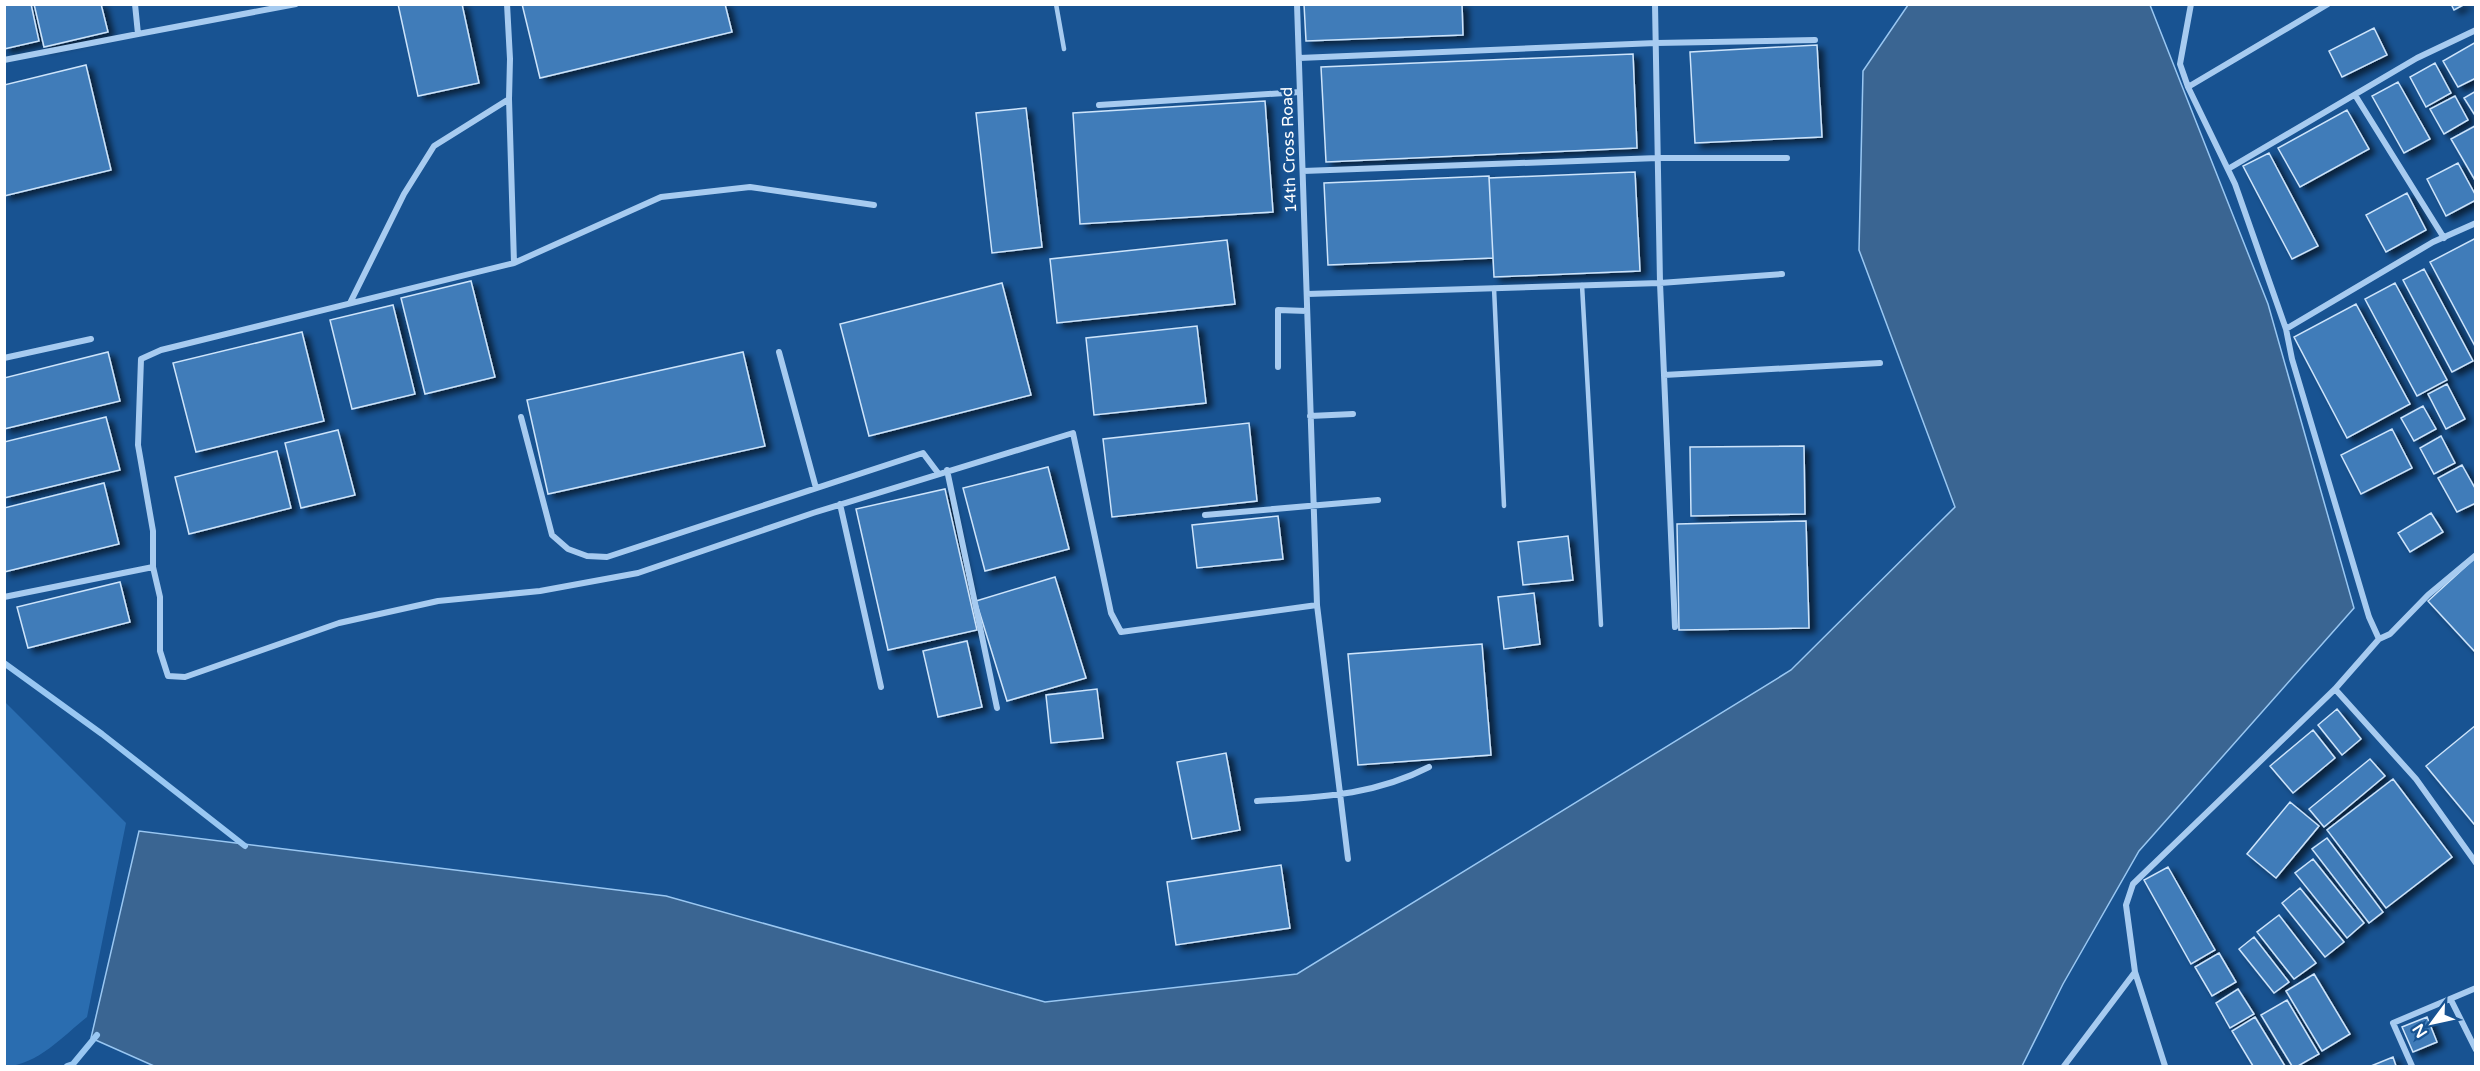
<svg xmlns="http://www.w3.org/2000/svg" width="2480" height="1071" font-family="'Varela Round',sans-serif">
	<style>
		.green { fill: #2a6db0 }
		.water { fill: #3a6592; stroke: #99c7f2; stroke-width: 1.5 }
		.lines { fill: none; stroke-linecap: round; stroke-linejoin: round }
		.stream { stroke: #99c7f2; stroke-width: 6 }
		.building { fill: #407cb9; stroke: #cde4fb; stroke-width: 1.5; filter: url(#shadow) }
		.service { stroke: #a7cbf0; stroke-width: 4.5 }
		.minor { stroke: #a7cbf0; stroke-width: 6 }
		.labels { text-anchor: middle; stroke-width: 5; stroke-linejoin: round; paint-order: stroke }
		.street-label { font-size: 16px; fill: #fff; stroke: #185392 }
	</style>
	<defs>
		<filter id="shadow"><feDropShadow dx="6" dy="4" stdDeviation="3" flood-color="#0009"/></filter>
	</defs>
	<rect width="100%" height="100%" fill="#185392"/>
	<!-- green -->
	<path class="green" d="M4,701l122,122 -39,194c-23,18 -51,50 -83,49z"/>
	<!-- water -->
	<path class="water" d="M1908,5h242l118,299 86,304 -215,243 -76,133 -41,82h-1868l-63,-28 48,-207 527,65 379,106 252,-28 494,-304 164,-163 -96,-257 4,-179z"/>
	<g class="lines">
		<!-- stream -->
		<path class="stream" d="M4,663l98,71 143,112
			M67,1066l6,-2 24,-29"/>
	</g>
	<!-- building -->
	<path class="building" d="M4,4h27l8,37 -35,8z
		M34,4h67l7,28 -64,15z
		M398,4h64l17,79 -61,13z
		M522,4h203l7,28 -192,46z
		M1304,4h158l1,31 -157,6z
		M2451,4h14l-11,6z
		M2374,28l13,27 -45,22 -13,-26z
		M2476,42v36l-18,9 -15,-26z
		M1817,45l5,92 -127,6 -5,-91z
		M1633,54l4,94 -311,14 -5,-95z
		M2435,63l16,30 -25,14 -16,-30z
		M86,65l25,105 -107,26v-111z
		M2398,82l32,57 -26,14 -32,-57z
		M2476,91v26l-12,-19z
		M2455,96l13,24 -24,14 -14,-25z
		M1265,101l8,111 -193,12 -7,-111z
		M1026,108l16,139 -50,6 -16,-140z
		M2347,110l22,39 -69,38 -22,-39z
		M2475,126l1,1v55l-25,-43z
		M2269,153l49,93 -26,13 -49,-93z
		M2458,163l18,33v4l-30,16 -19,-37z
		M1635,172l5,99 -146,6 -5,-99z
		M1489,176l4,82 -165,7 -4,-82z
		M2407,193l19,37 -40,22 -20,-37z
		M2476,238v110l-46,-86z
		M1227,240l8,64 -178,19 -7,-64z
		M2424,269l49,92 -21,11 -49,-92z
		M471,281l24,96 -70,17 -24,-96z
		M1002,283l29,112 -162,41 -29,-112z
		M2395,283l52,97 -30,16 -52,-97z
		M2356,304l54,100 -63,34 -53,-101z
		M393,305l22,89 -63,15 -22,-89z
		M1197,326l9,77 -112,12 -8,-77z
		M302,332l22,89 -128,31 -23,-89z
		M108,352l12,49 -116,28v-51z
		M743,352l22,94 -217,48 -21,-94z
		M2447,384l18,35 -19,10 -18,-35z
		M2423,406l13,23 -22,12 -13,-23z
		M106,417l14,53 -116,28v-56z
		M1249,423l8,78 -145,16 -9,-78z
		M2392,429l20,39 -51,26 -20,-39z
		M338,430l17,65 -54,13 -16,-65z
		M2441,436l14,27 -21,11 -14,-26z
		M1804,446l1,68 -114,2 -1,-69z
		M277,451l14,57 -102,26 -14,-57z
		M2462,465l14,25v13l-19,9 -19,-34z
		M1048,467l21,82 -84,22 -22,-83z
		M104,483l15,61 -115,28v-64z
		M945,489l32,141 -89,20 -32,-141z
		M2431,513l12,19 -33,20 -12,-19z
		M1278,516l5,43 -86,9 -5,-43z
		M1806,521l3,107 -130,2 -2,-106z
		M1568,536l5,44 -50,5 -5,-43z
		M2476,557v96l-48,-52z
		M1055,577l31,101 -79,23 -31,-100z
		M120,582l10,40 -102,26 -11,-41z
		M1534,593l6,51 -36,5 -6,-52z
		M967,641l15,66 -44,10 -15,-66z
		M1482,644l9,111 -133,10 -10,-111z
		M1097,689l6,49 -52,5 -5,-48z
		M2337,709l24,30 -19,16 -24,-30z
		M2476,725v98l-2,1 -48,-58z
		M2313,730l22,28 -42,35 -23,-27z
		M1226,753l14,77 -48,9 -15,-77z
		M2370,759l15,17 -61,51 -15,-18z
		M2393,779l59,78 -66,51 -59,-78z
		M2290,802l29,24 -43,52 -29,-24z
		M2327,838l56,74 -14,11 -57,-74z
		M2313,859l51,64 -17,15 -52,-65z
		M1281,865l9,63 -114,17 -9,-63z
		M2168,867l47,83 -24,14 -47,-84z
		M2300,888l44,54 -19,15 -43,-54z
		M2279,915l37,48 -22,16 -37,-47z
		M2254,937l35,45 -15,11 -35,-44z
		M2219,953l17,29 -24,14 -17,-29z
		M2314,974l36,60 -28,17 -36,-60z
		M2238,989l16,25 -24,14 -14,-25z
		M2287,1000l32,54 -21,12h-6l-31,-51z
		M2255,1017l30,49h-32l-21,-35z
		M2427,1017l10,25 -24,10 -11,-25z
		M2393,1057l3,9h-25z"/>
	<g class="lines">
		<!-- service -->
		<path class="service" d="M1056,4l8,45
			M1582,285l19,340
			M1494,288l10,218"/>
		<!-- minor -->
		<path class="minor" d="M135,4l3,30 158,-30
			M1297,4l20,601 31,254
			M1655,4l5,279 15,344
			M2191,4l-11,60 8,23 140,-83
			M1299,58l357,-15 159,-3
			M4,60l134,-26
			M2188,87l47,97 51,145 6,30 77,258 10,22
			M2355,95l89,143
			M509,99l5,164
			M1099,105l201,-13
			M2228,169l189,-111 59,-28
			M1303,171l355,-13h129
			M874,205l-124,-18 -89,10 -147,66 -353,87 -20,9 -3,86 15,86v36l7,30v54l8,25 17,1 154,-54 99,-22 102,-10 98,-18 175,-60 260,-80 38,180 10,19 196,-27
			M1307,294l353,-11 122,-9
			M350,303l54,-109 30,-48 75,-47 1,-40 -3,-55
			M2286,329l147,-87 43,-19
			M779,352l37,136
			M4,358l87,-19
			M1278,367v-57l29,1
			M1664,375l216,-12
			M1310,416l43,-2
			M521,417l31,118 16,14 19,7 20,1 316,-104 15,20
			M947,470l50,238
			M840,504l41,183
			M1205,515l173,-15
			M4,597l149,-30
			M2335,689l81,90 60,84
			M1257,801c61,-4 116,-5 172,-34
			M2135,972l30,94
			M2451,1000l25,50
			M2064,1066l71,-94 -9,-67 7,-21 202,-195 44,-50 11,-5 38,-39 48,-40
			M2412,1066l-19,-43 83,-35"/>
	</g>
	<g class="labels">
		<!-- street labels -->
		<g class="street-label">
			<text transform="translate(1288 150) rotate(-92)" y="6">14th Cross Road</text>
		</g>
	</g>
	<!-- border -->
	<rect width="2480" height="1071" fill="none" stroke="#ffffff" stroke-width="12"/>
	<!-- north arrow -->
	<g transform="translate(2432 1023) rotate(237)" stroke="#185392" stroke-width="4.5" paint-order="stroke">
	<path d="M0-4.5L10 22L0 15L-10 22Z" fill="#ffffff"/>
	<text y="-9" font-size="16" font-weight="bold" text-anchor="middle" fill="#ffffff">N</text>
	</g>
</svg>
